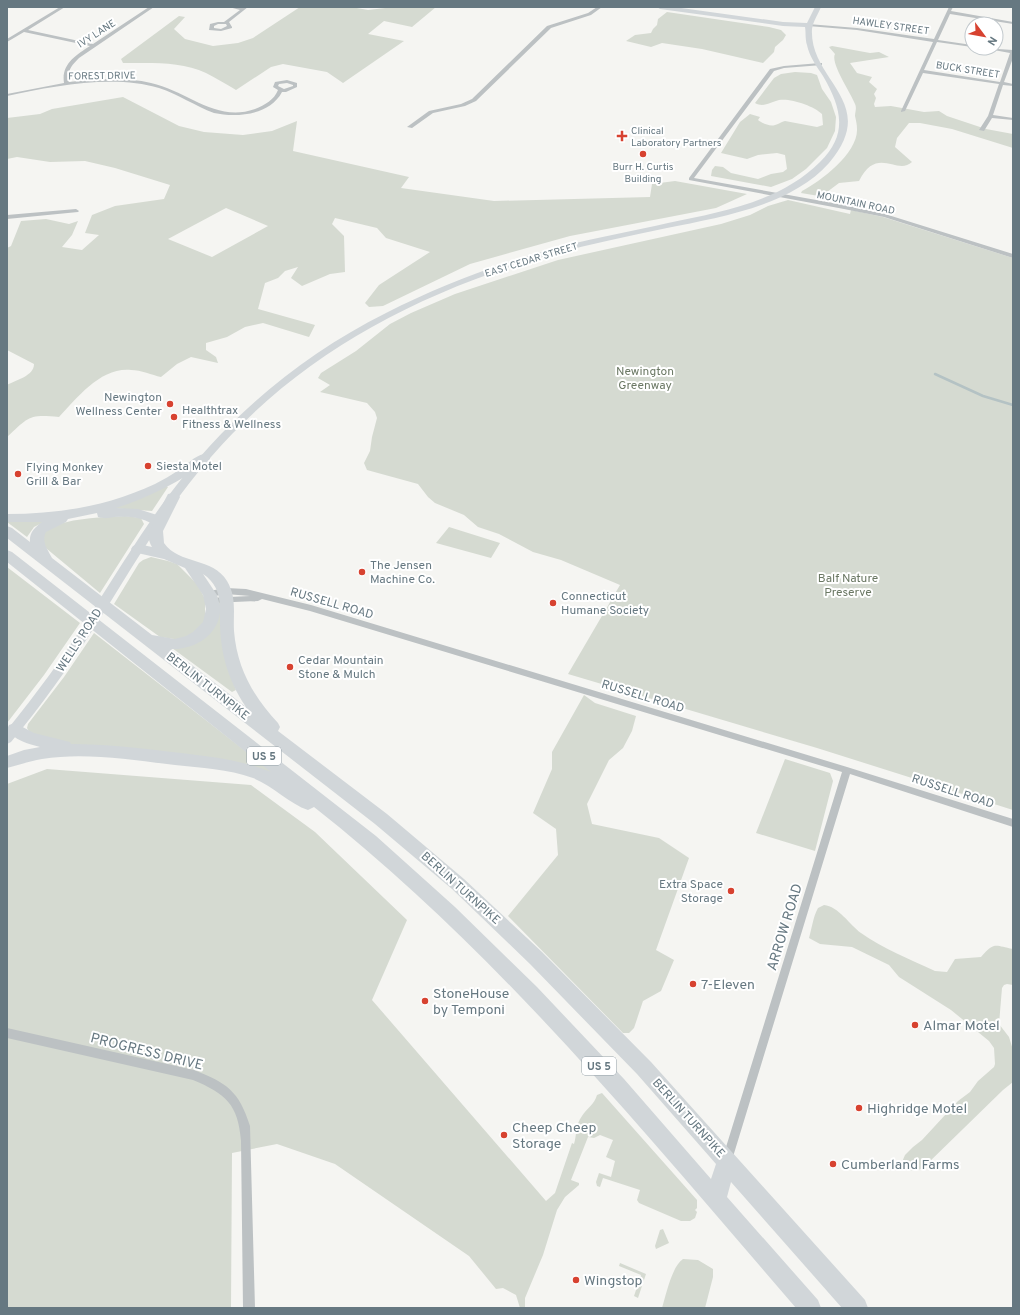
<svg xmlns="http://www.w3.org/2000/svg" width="1020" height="1315" font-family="Overpass,sans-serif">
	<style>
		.green { fill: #d5dad1; fill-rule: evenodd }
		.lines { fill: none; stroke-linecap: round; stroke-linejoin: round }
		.stream { stroke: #b4c2c4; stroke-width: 2.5 }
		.street { fill: #bcc1c3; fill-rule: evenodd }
		.secondary { fill: #d1d6d9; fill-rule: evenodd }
		.highway { fill: #d1d6d9; fill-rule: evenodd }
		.poi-dot { fill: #d74230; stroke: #fff; stroke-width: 1.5 }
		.labels { text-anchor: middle; stroke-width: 4; stroke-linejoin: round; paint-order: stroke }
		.far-street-label { font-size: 10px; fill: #667881; stroke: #fff }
		.far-poi-label { font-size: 10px; fill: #667881; stroke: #fff; text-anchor: start }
		.shield { fill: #fff; stroke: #94a0a7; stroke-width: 1 }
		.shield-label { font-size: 11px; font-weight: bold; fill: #667881 }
		.park-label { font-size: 12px; fill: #6b7864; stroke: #fff }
		.poi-label { font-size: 12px; fill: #667881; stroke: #fff; text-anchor: start }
		.street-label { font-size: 12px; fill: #667881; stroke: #fff }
		.near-street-label { font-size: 14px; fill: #667881; stroke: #fff }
		.near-poi-label { font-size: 14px; fill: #667881; stroke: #fff; text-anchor: start }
	</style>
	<rect width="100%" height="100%" fill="#f5f5f2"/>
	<!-- green -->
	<path class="green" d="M300,7h51l17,3 26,-3h42l-24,20 -28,-6 -16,13 36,7 -61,42 -16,-11 -44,-8 -12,3 -35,23c-10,-6 -20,-12 -30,-17 -25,-12 -55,-10 -83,-10l-2,-4 58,-43 6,1 -11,12 11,10 28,7 25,-3 15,-5z
		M667,12l102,15 12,3 5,5 -3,5 -8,7 -1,5 -11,11 -61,-14 -40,-6 -11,4 -25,-6 9,-6 16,-2 2,-4 4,-4 1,-6z
		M832,46l38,7 9,-1 10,5 -39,6 7,10 15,4 -3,5 8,7 -3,5 2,4 -2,6 1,3 16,-1 33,6 15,-1 8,5 39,13 27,5v14l-61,-19 -32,-6h-11l-12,15 -2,9 17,15c-15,14 -35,-17 -53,19l-20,2 -12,9v4l-2,1 -24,-4 1,-2c19,-10 56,-38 55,-62 0,-4 -1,-9 -2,-13 0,-4 2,-8 0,-12 -4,-11 -25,-41 -20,-50l-6,-7z
		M795,72l16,1 6,2 5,14 9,13 5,15 -1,14 -8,17 -21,21 -14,10 -21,8 -60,-11 1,-6 3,-4 8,1 8,6 27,6 13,-5 12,-2 4,-3 -2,-14 -8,-2 -19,2 -11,4 -26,-6 19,-31 10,-8 10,3 -2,3c4,3 12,7 17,5 5,-1 5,-3 10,-4l32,6 6,-2 -1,-11c-8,-8 -31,-16 -43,-14 -9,2 -15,8 -24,3l19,-25 7,-4z
		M123,97l56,29 25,6 39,3 29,-4 25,-10 -4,30 116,26 -8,11 93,13 156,-4 2,-13 23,-3 72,13 -31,14 -146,28 -100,28 -87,42 -14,1 -4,-4 14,-18 51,-33 -44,-14 -9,-10 -42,-10 -3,6 12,12 1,36 -15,2 -28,12 -11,-8 7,-11 -13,4 -7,7 -13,5 -7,26 57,16 -6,12 -46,-14 -18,4 -18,10 -21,6v7l10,7 2,6 -27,-6 -14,7 -16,13c-9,-2 -20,-7 -30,-7 -30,-3 -53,27 -72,47 -31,-3 -30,0 -52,20v-52c9,-5 27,-9 27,-21l-27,-14v-102l4,-2 10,-25 25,-2 23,5 9,-3 -6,14 -10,12 20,3 17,-15 -14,-2 7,-18 23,-9 49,-7 6,-14 -55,-17 -30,-7 -35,1 -33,-5 -10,2v-41l33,-4 12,-5zM226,208l42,18 -56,31 -44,-18z
		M788,200l62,14 1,-4 32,7 130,41v552l-196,-62 -249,-74 52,-89 -59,-25 -28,-8 -34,-18 -21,-7 -14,-12 -29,-12 -7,-6 -10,-13 -51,-14 -3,-7 6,-12 2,-14 5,-19 -2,-6 -8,-9 -47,-11 10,-7 -12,-7 3,-5 35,-22 34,-27 21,-11 44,-19 103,-34 163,-36 29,-9 18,-9z
		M166,486l2,1 -16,24 -42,-3z
		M125,516l16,2 3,6 -44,69 -59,-49c1,-6 1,-11 6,-14 16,-12 58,-13 78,-14z
		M8,521l36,1 -10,5 -7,10 -20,-15z
		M449,527l51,16 -9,15 -55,-15z
		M151,557l17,4 9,3 21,21 7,14v21l-4,8 -20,12 -21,-3 -46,-33 25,-41 4,-3z
		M7,567l73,56 -36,52 -37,48z
		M220,601l8,67 8,22 -4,2 -60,-44 16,-3 29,-41z
		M94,633l190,148 -18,-7 -198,-30 -38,-11 -3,-5 1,-4 36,-47z
		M584,695l11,8 41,13 -4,15 -9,17 -14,12 -22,44 5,20 67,14 30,20 -33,92 18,10 -13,31 -18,10 -9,27 -5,5h-6l-115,-117 50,-61 -2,-26 -23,-16 19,-44v-17z
		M785,759l45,14 3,8 -18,70 -59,-18z
		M47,769l204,16 64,47 92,88 -35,80 174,201 9,-8 17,-50 2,1c3,-9 1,-19 8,-28 5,-8 12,-11 15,-21l5,-2 95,107v8l-2,2 2,2 -2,6 -5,3h-9l-42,-18 -2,-3 3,-10 -37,-12 -3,9 -3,-1 -1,-4 3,-9 12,4 4,-16 -9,-4 7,-17 -13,-5 -6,3 -6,-1 -17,43 8,3v2l-14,12 -8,13 -14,45 -18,43v10h-5l-4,-13 -13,-7 -7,1 -27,-33 -134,-92 -58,-20 -45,9 -1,155h-224v-524z
		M824,905c14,1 26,20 37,28 21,15 50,27 74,38l12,1 8,-13 26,-2c14,-16 14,-11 32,-8v36l-6,-1 -3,1 -2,3 -3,36 10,13 4,13v32l-10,8 -79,77c-9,6 -16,5 -22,-5l3,-7 8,-8 9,-7 36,-39 12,-9 8,-11 16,-14 1,-3 -1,-16 -5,-7 -38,-31 -52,-33 -10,-12 -37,-18 -32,-3 -11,-6c3,-10 4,-21 9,-30z
		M663,1229l6,14 -13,6 -1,-3 5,-16z
		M683,1259l15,1 15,9v8l-8,31h-43c4,-13 10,-42 21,-49z
		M620,1263l26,11 -8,24 -4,-2 7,-21 -22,-9z"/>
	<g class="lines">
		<!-- stream -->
		<path class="stream" d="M935,374l48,22 30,9"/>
		<!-- street -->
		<path class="street" d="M60,7h5l-37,23 65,14 56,-37h5l-75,51c-8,8 -12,13 -10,24 27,-3 56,-5 82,1 37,8 65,40 104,26 10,-4 19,-9 23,-19l-5,-3 2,-5 12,-2 10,3v4l-11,5h-4c-12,23 -45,26 -68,21 -19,-7 -36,-19 -55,-25 -45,-14 -107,-2 -152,8v-2l57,-11c-3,-19 12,-28 26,-37l-66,-14 -17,10v-3zM287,83l6,2v1l-9,3 -6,-3 1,-2z
			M229,7h19l-19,15 3,5v1l-11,3 -12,-1 1,-6 8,-2h6l16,-12zM218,24h8l1,2 -6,3 -7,-1v-2z
			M597,7h5l-11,8 -40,13 -75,73 -11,5 -32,7 -21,15 -5,-1 22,-16 32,-7 11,-5 75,-73 41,-13z
			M949,7h4l-2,4 62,11v2l-63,-10 -12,26 34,5v2l-35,-5 -13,28 76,12 10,-29 -27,-5 30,2v8l-9,24 9,2v2l-10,-1 -10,30 20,3v2l-21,-2 -8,13 -5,-1 9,-14 11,-32 -76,-11 -18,38 -4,1v-1l32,-69 -76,-12 -49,-4 -2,-1 2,-1 49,4 77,11z
			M820,63h2v2l-38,3 -10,3 -80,107 150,27 41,9 128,40v4l-129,-41 -40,-8 -155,-29v-2l81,-109 14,-3z
			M76,209l3,2 -1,1 -71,7v-4z
			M226,588l20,1 65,16 536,162 166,52v8l-163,-53 -118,386 -1,4 -4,1 -4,-1 -1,-4 120,-388 -532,-161 -48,-12 -4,2 -46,2 -3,-1 -1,-2 1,-2 41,-2 -24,-2 -17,3 -4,-3 4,-3z
			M7,1028l187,42c33,13 45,21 56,56l5,182h-12l-2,-167c-3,-37 -15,-47 -48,-61l-186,-42z"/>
		<!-- secondary -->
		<path class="secondary" d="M657,7h17l109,15 24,1 8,-16h6c-3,7 -8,15 -9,22 -3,52 69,73 17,134 -38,43 -109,54 -162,65 -38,8 -76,16 -114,26 -62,17 -124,41 -181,73 -60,33 -116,78 -161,130 -46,52 -80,113 -117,171 -26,40 -53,78 -83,114l-4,2v-14c29,-36 56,-72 80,-111 27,-41 52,-84 82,-124 58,-77 131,-139 217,-182 56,-29 116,-51 178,-67 34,-9 69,-15 104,-23 53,-11 112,-21 152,-61 29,-28 21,-55 3,-86 -6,-9 -14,-20 -16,-31 -2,-6 -1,-13 -2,-18l-22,-1 -123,-17z"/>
		<!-- highway -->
		<path class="highway" d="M204,454l5,1 1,3 -1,3c-30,21 -59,36 -93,47l22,1 19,6 11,-21 5,-1 5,1 2,3 -17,34 1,12c15,22 49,14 63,38 10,17 6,32 7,50 3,37 19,65 44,92l2,4 -2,4 109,83 77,65 78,73 109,110 214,238 3,8h-26l-111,-126 -4,15 91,103 3,8h-25c-152,-176 -299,-357 -482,-501l-6,3c-18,-6 -35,-24 -55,-32 -25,-9 -52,-10 -78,-13 -43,-5 -90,-13 -133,-6 -12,2 -23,6 -35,9v-12l17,-6 16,-3c-11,-3 -27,-7 -33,-18l2,-4 6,-2 19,10 36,9 1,2c34,0 68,4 101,8 34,4 67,7 99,20l-264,-210v-12l5,2 364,284 79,71 82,80 87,92 87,100 5,-15 -79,-90 -107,-110 -78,-75 -77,-65 -368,-286v-12l5,2 18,14c-1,-9 5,-15 12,-20h-35v-8c52,0 101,-8 148,-30 8,-4 16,-9 24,-14 8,-5 15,-14 25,-16zM97,513l1,4c6,2 11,1 16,0 15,-1 26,0 39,7 -5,8 -6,15 -1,23l-14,-3 -5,2 -2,3 2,3 31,7 21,9 18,27 3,14 -3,13 -10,10 -7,4 -11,3 -23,-4 -100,-77c-4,-8 -11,-16 -6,-26l20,-10 2,-3zM203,574c12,8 16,18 17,32l-3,-11zM220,612c-1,36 6,65 26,95l-75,-58c22,1 47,-13 49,-37z"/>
	</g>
	<!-- markers -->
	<g class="poi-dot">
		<path d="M620 130h4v4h4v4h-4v4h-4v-4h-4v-4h4z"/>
		<circle cx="643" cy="154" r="4"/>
		<circle cx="170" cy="404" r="4"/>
		<circle cx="174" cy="417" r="4"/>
		<circle cx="148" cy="466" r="4"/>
		<circle cx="18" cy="474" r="4"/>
		<circle cx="362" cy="572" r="4"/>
		<circle cx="553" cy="603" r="4"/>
		<circle cx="290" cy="667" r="4"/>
		<circle cx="731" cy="891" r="4"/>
		<circle cx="693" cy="984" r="4"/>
		<circle cx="425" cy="1001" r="4"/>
		<circle cx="915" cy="1025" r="4"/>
		<circle cx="859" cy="1108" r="4"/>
		<circle cx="504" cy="1135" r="4"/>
		<circle cx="833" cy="1164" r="4"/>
		<circle cx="576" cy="1280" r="4"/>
	</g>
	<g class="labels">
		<!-- far-street labels -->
		<g class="far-street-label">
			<text transform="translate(891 25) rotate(8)" y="4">HAWLEY STREET</text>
			<text transform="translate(96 33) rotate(-33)" y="4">IVY LANE</text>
			<text transform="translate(968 69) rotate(9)" y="4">BUCK STREET</text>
			<text transform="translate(102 75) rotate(-1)" y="4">FOREST DRIVE</text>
			<text transform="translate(856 202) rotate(12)" y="4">MOUNTAIN ROAD</text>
			<text transform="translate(531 259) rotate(-17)" y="4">EAST CEDAR STREET</text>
		</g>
		<!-- far-poi labels -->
		<g class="far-poi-label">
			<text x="631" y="134">Clinical<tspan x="631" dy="12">Laboratory Partners</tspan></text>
			<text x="643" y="170" text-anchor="middle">Burr H. Curtis<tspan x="643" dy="12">Building</tspan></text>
		</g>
		<!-- shield labels -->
		<g class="shield">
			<rect x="247" y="747" width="34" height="18" rx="3"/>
			<rect x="582" y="1057" width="34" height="18" rx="3"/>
		</g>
		<g class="shield-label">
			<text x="264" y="760">US 5</text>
			<text x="599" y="1070">US 5</text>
		</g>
		<!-- park labels -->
		<g class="park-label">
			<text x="645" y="375">Newington<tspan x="645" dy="14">Greenway</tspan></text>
			<text x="848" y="582">Balf Nature<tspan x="848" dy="14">Preserve</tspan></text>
		</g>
		<!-- poi labels -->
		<g class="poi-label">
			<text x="162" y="401" text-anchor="end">Newington<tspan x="162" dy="14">Wellness Center</tspan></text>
			<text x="182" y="414">Healthtrax<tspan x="182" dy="14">Fitness &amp; Wellness</tspan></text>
			<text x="156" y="470">Siesta Motel</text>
			<text x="26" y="471">Flying Monkey<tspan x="26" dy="14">Grill &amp; Bar</tspan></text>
			<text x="370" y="569">The Jensen<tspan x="370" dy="14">Machine Co.</tspan></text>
			<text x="561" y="600">Connecticut<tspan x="561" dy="14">Humane Society</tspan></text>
			<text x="298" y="664">Cedar Mountain<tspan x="298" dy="14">Stone &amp; Mulch</tspan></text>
			<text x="723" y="888" text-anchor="end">Extra Space<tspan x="723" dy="14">Storage</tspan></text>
		</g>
		<!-- street labels -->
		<g class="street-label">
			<text transform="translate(332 603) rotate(16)" y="4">RUSSELL ROAD</text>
			<text transform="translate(79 640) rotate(-57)" y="4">WELLS ROAD</text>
			<text transform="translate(208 686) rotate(38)" y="4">BERLIN TURNPIKE</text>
			<text transform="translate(643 696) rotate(17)" y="4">RUSSELL ROAD</text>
			<text transform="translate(953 791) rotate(18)" y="4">RUSSELL ROAD</text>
			<text transform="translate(461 888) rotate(42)" y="4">BERLIN TURNPIKE</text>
			<text transform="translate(689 1118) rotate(48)" y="4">BERLIN TURNPIKE</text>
		</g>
		<!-- near-street labels -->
		<g class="near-street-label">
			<text transform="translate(784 927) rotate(-73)" y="5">ARROW ROAD</text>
			<text transform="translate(147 1051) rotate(14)" y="5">PROGRESS DRIVE</text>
		</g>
		<!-- near-poi labels -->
		<g class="near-poi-label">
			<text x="701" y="989">7-Eleven</text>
			<text x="433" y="998">StoneHouse<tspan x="433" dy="16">by Temponi</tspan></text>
			<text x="923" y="1030">Almar Motel</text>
			<text x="867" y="1113">Highridge Motel</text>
			<text x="512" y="1132">Cheep Cheep<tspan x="512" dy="16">Storage</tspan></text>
			<text x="841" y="1169">Cumberland Farms</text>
			<text x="584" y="1285">Wingstop</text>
		</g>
	</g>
	<!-- border -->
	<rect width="1020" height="1315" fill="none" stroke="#667881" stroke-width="16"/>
	<!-- north arrow -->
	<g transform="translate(984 36) rotate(122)"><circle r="19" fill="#ffffff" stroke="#c2c9cd"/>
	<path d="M0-3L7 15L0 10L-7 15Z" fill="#d74230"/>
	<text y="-6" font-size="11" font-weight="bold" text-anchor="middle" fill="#667881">N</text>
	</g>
</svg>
